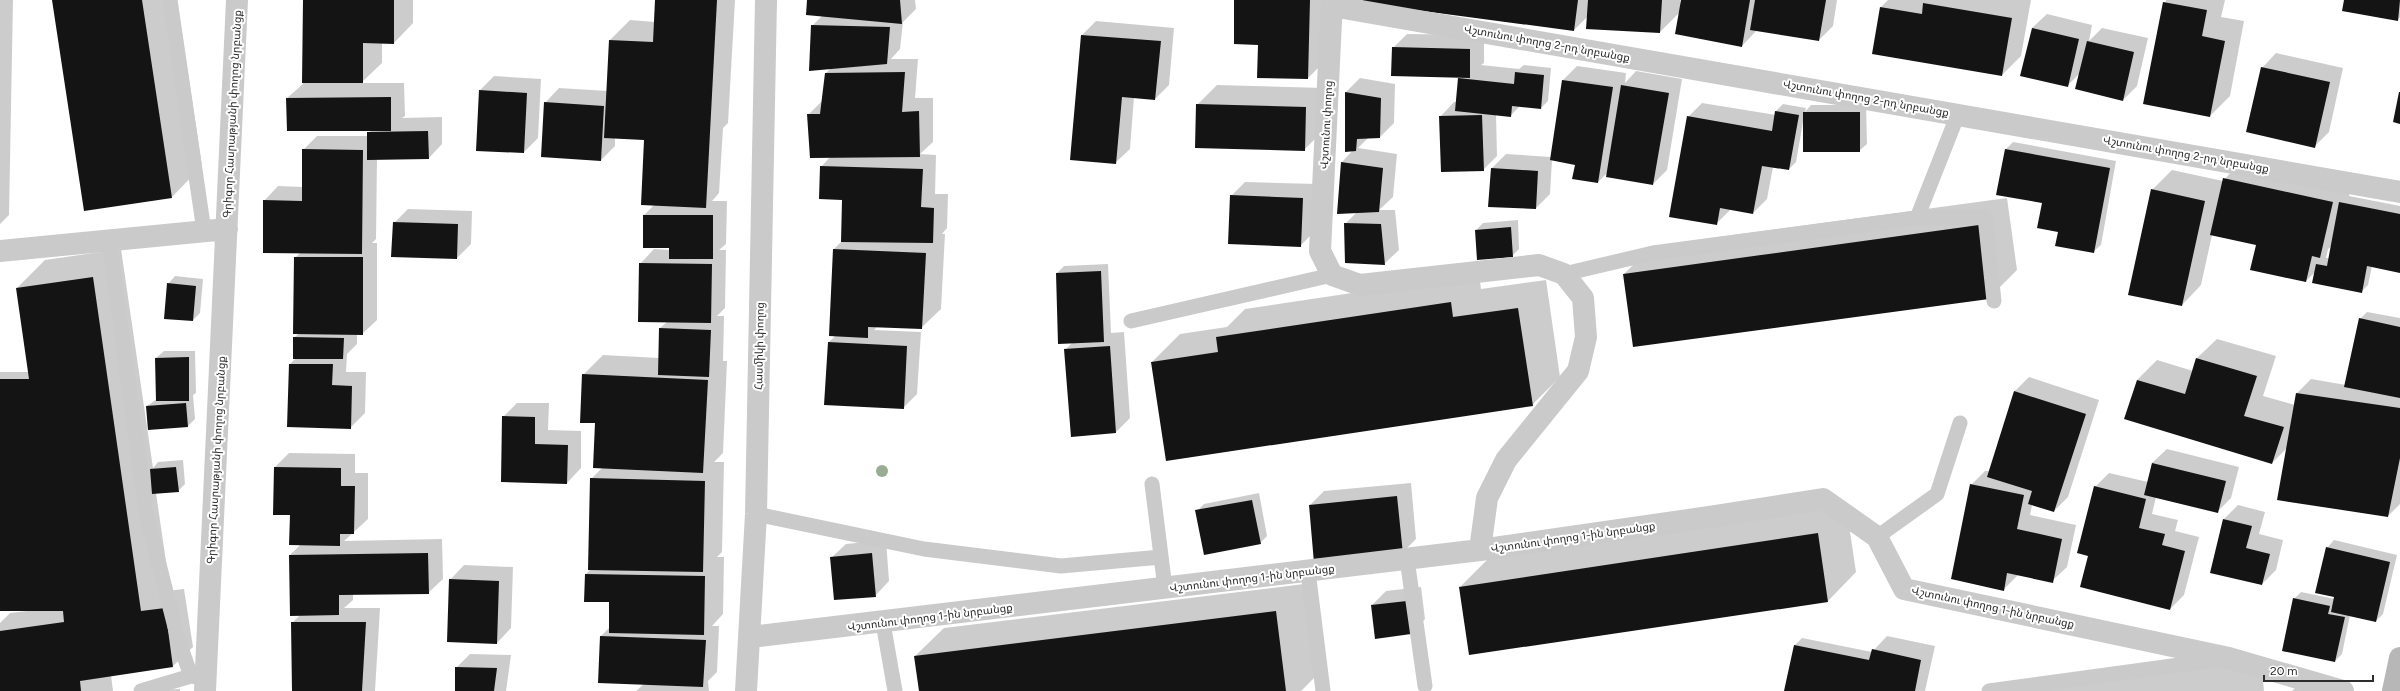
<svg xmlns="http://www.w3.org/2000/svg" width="2400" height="691" font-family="Figtree,'Noto Sans Armenian',sans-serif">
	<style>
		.shadow { fill: #0003; fill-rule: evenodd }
		.building { fill: #141414 }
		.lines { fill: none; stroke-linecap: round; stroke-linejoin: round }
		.lane { stroke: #cacaca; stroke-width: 15 }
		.street { stroke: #cacaca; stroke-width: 22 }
		.secondary { stroke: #b7b7b7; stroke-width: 22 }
		.tree { fill: #99ad93 }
		.labels { text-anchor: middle; stroke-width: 4; stroke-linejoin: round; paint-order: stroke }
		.street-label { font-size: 11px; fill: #2d2d2d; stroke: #fff }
	</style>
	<rect width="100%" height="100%" fill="#fff"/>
	<!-- shadow -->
	<path class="shadow" d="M0,0h13l-4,215 -9,9z
		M53,0h124l25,166 -30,31z
		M304,0h109v23l-19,20h-12v20l-21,20h43l1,33 -3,2 40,-1v27l-14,15h-51l-1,80 -4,4h5v77l-15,14h-5v10l-10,10 -1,18h20l-1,41 -14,14 -61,-63 6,-6 -2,-20 5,-5 -4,-75 5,-5 -36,-52 14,-15 25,1v-37l14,-14h51l3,-6h-83l-1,-32 16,-14z
		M656,0h79l-7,123 -5,5 -4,65 -7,8h15l-1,43 -7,6h7l-1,58 -8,8h7l-1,45h4l-4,92 -9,9h10l-2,90 -5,5h7l-1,57 -11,12h7l-2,46 -9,9 1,10h-73l8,-7 -43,-48 9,-9v-26l-24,-27 5,-5v-90l11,-11 -6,-46 -13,-47 20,-20 56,3 1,-30 7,-6 -27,-58 14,-15 16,1v-3l-26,-32 10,-10 -7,-66 -32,-1v8l-14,14 -56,-57 14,-15 49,3 2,-51 20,-20 25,2z
		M808,0h107l1,9 -13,13 -3,27 -9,10h27l-3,39h18v44l-13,12 16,1 -1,39h13l-1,34 -5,6h3l-4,75 -20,19 -43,-2 -4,4 47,2 -4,62 -14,14 -74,-66 7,-7 -2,-86 8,-8 1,-42 -22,-32 9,-10 -22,-42 14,-14 4,-28 5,-5 -19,-42 10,-10z
		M1235,0h88l-1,64 -14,14 -50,-1 1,-33z
		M1364,0h316l1,6 1,-6h155l-4,26 -14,14 -62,-10 -15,16 -62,-34 -20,20 -72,-16 -14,14z
		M1888,0h143l-10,56 -19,19 -121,-68z
		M2166,0h59l-4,17 23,4 -14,75 -20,20 -65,-13z
		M2345,0h55v17l-2,3z
		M2047,14l45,11 -3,16 13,-13 46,10 -11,48 -14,14 -43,-27 -13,13 -35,-58z
		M1096,21l78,7 -5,57 -14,14 -21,-2 -4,52 -15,14 -33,-128z
		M1407,34l77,1v28l-3,2 38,4 5,-4 27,3 -3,33 -7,7 -21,-2 -10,10 -14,-2 1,42 -14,14 -43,-53 14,-15h3l2,-23 3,-2 -69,-29z
		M2276,53l67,15 -14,64 -14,14 -53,-78z
		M1577,66l49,7 -1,10 11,-12 46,8 -15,91 -14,14 -45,-12 -10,10 -22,-18 -24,-4 -2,34 -14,14 -44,-40 14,-14 45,3 12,-77z
		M494,76l47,3 -3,59 -14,14 -44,-62z
		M1360,78l35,6 -1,39 -14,14h-11l-11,11 39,6 -4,43 -14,13h16l4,40 -15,14 -39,-40 12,-12 -15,-50 11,-12 -7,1v-59z
		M1217,85l108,3 -1,42 -20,20 -107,-45z
		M1702,103l74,12v-4l7,-7 23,4 -1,4 6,-7h55l1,39 -8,7 -56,-29 -7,40 -7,7 -16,-2 -6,32 -14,14 -22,-4 -15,15 -28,-107z
		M2013,142l103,19 -15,84 -8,7 -34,-21 -16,-28 -37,-54z
		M2243,159l109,23 -3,14 51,10v66l-28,-6 -4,19 -7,7 -45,-21 -10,10 -49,-37 -45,-9 -11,50 -19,20 -30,-115 20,-20 51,11zM2332,246l-3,12h-3l2,-9z
		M1245,182l71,2 -2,48 -14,14 -69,-50z
		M2007,198l10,72 -28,28 -365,-24 28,-28z
		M408,209l64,2 -1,33 -14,14 -63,-35z
		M1518,220l1,29 -7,7 -36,-26 7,-7z
		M121,249l32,219 5,-6 25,-2 2,24 -7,7 -22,2 13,89 -11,10 26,-3 9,58 -20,19 -62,9 2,16h-113v-68l10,-10 17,-2 -27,-1v-238h29l-12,-84 28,-28z
		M1108,264l3,69 13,-1 6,86 -14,14 -44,4 -7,-86 8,-8 -16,-69 7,-7z
		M1479,274l2,15 65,-9 14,97 -28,28 -380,-43 28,-28 47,-7 18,-18z
		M175,276l28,3 -3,34 -7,7 -25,-36z
		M2367,312l33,6v186l-12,12 -101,-68 -15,15 -135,-83 20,-20 36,11 4,-13 20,-19 59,17 -13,40 32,9 2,-12 14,-14 35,6 14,-66z
		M164,351h31l1,42 -3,2 2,24 -7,7 -41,-20 10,-7 -1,-41z
		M2029,377l70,23 -31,97 -14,14 -22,-6 -2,10 46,10 -9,42 -15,14 -34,-6 -14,14 -33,-104 14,-14h5l25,-80z
		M517,403h32l-1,27 33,1v37l-14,15 -64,-66z
		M2167,449l72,18 -8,31 -14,14 -61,-15 -4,17 26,6 -3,11 24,6 -15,58 -14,14 -80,-54 5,-68 14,-14 39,9 4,-19z
		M289,453l66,1v19h13v46l-24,22 98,-2 1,40 -15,14 -75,1v6l-9,8h36l-5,83h-82l-1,-68 8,-8 -10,-60 11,-11 -26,-77z
		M1411,483l5,56 -14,14 -92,-48 14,-14z
		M1259,493l8,43 -7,7 -63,-32 7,-7z
		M1846,505l10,67 -28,29 -358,53 -10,-67 28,-28z
		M2238,505l27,7 -6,22 24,6 -7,30 -14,14 -38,-65z
		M886,540l3,41 -14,15 -44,-38 15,-14z
		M2334,540l63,15 -14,59 -7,7 -26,-6 -8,39 -7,7 -41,-62 7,-7 34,7 -8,-51z
		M464,565l49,2 -2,61 -14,15 -47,-63z
		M1304,584l12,92 -15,15h-381l-5,-35 29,-28z
		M1421,587l4,32 -14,14 -39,-28 14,-14z
		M1887,636l48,10 -10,45h-140l10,-46 7,-7 70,14z
		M470,654l41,1 -5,36h-50v-23z
		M2261,661l3,30h-250z
		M2305,678l42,13h-55z
		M180,689v2h-27l2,-1z"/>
	<!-- building -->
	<path class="building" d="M52,0h90l30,198 -88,13z
		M303,0h91v44l-31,-1v40h-61z
		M655,0h62l-11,208 -65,-3 3,-65 -40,-2 5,-98 44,2z
		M807,0h93l2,24 -96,-9z
		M1234,0h76l-2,79 -51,-1 1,-33 -24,-1z
		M1363,0h215l-4,31 -181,-24 -31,-4z
		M1588,0h74l-2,33 -74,-4z
		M1681,0h69l-8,47 -67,-13z
		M1755,0h71l-7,41 -69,-11z
		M2344,0h56l-2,21 -56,-10z
		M2163,2l44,8 -5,26 23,5 -15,76 -67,-13z
		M1923,3l89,15 -10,58 -130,-22 8,-47 42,7z
		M811,25l79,2 -3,37 -78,7z
		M2032,28l47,11 -11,48 -48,-11z
		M1081,35l80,6 -6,59 -33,-3 -6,67 -46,-4z
		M2087,41l47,11 -11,49 -48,-12z
		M1392,47l78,2v29l-79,-2z
		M2261,67l69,15 -15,66 -69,-16z
		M905,72l-3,40 17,-1 1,46 -110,1 -3,-44h13l5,-41z
		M1515,72l29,3 -3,34 -29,-3 -1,11 -56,-6 3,-33 56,6z
		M1562,80l51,7 -15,96 -26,-4 3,-14 -25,-5z
		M1621,85l48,8 -16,92 -47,-8z
		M479,90l48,3 -3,60 -48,-2z
		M1345,92l36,6 -1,40 -23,1 -1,12 -11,1z
		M2399,92h1v32l-7,-2z
		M391,97v34h-104l-1,-33z
		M544,102l60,4 -3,55 -60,-4z
		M1196,104l110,3 -1,44 -110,-3z
		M1775,111l24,4 -10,55 -27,-4 -9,48 -33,-6 -3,17 -48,-8 18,-101 85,15z
		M1803,112h57v40h-57z
		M1482,115l2,56 -43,1 -2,-56z
		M428,131l1,28 -62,1v-28z
		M302,149l61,1 -1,104 -99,-1v-53l39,1z
		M2005,149l105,19 -16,85 -39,-7 3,-14 -21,-4 5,-25 -46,-8z
		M1341,162l42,6 -4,44 -42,2z
		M820,166l103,3 -2,38 13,1 -1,35 -92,-1 1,-42 -23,-1z
		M1491,168l47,3 -2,38 -48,-2z
		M2223,178l110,24 -13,56 -8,-2 -6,26 -56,-12 6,-25 -46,-10z
		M2151,189l54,12 -23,105 -54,-11z
		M1230,195l73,3 -2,49 -73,-3z
		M2339,202l61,12v59l-33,-7 -5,27 -50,-10 4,-19 11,2z
		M643,215h70v44h-44v-11h-26z
		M393,222l65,2 -1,35 -66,-2z
		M1344,223l37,1 4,41 -40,-2z
		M1979,225l10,74 -356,48 -10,-73z
		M1511,227l2,30 -36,3 -2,-30z
		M833,249l93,4 -4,76 -54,-2v11l-39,-2z
		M294,257h69v78l-70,-1z
		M639,263l73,1 -1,59 -73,-1z
		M1101,271l3,71 -46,2 -2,-71z
		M93,277l48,334 24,-3 8,59 -93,14 1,10h-81v-60l64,-9 -1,-11h-63v-232h29l-13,-91z
		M167,283l29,3 -3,35 -29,-2z
		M1451,302l2,15 65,-9 15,98 -367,55 -15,-99 67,-10 -2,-15z
		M2359,318l41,9v71l-56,-11z
		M659,328l52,2 -2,47 -51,-2z
		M293,337l51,1 -1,21h-50z
		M828,342l79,4 -3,63 -80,-4z
		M1110,346l6,87 -45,4 -7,-88z
		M189,357v44h-33l-1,-43z
		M2196,358l61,18 -13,40 40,11 -12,37 -148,-45 13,-39 48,14z
		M289,364h44l-1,21 20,1 -1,43 -64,-2z
		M582,374l126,6 -5,93 -110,-5 2,-45h-15z
		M2014,391l72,23 -32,98 -26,-8 4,-13 -45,-14z
		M2296,393l104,15v50l-12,59 -111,-17z
		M186,403l2,24 -40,3 -2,-24z
		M502,416l33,1v27l33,1 -1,39 -66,-2z
		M2152,463l74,18 -8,32 -74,-18z
		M176,467l3,25 -27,2 -2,-25z
		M274,467l67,1v18h14l-1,48h-14v12l-51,-1 1,-30h-17z
		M590,478l115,3 -2,91 -115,-2z
		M1970,484l54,11 -7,34 45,10 -9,44 -46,-10 -3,18 -53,-12z
		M2094,486l52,13 -7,29 26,6 -3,11 23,6 -15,59 -90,-23 8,-31 -11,-3z
		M1397,496l6,58 -89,9 -5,-58z
		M1252,500l9,44 -57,11 -9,-45z
		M2223,519l29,7 -6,22 24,6 -8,31 -52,-12z
		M1818,533l10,69 -359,53 -10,-68z
		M2326,547l64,15 -14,60 -45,-10 3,-15 -19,-4z
		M428,553l1,41 -90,1v20l-49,1 -1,-61z
		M872,553l4,44 -42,3 -4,-43z
		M585,574l120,2 -1,59 -95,-2v-31h-25z
		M449,579l50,2 -2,63 -50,-2z
		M2293,598l37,8 -2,8 17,3 -10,45 -53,-11z
		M1407,601l4,33 -36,5 -4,-34z
		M1276,611l10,80h-367l-5,-35z
		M291,622h75l-4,69h-70z
		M600,636l106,4 -3,47 -105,-4z
		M1794,645l75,15 3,-11 49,11 -6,31h-131z
		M455,667l42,1 -3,23h-39z"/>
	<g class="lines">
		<!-- lane -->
		<path class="lane" d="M170,0l34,231
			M1917,218l68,-1 9,84
			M109,240l37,273 32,126 13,37 14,2
			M1564,274l89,-21 264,-35 41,-104
			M1131,321l201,-46
			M1152,484l13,104
			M756,514l168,35 137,17 100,-9
			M1877,537l60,-43 23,-71
			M1407,559l18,127
			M1308,571l15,120
			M883,623l12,68
			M141,691l50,-15
			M1989,691l227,-31"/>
		<!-- street -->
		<path class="street" d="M1332,0l-12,251 12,24 28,10 179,-20 25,9 19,24 3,39 -8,34 -72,89 -19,38 -7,52
			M1332,6l1068,186
			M0,251l227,-22
			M751,637l729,-87 236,-34 107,-17 54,38 27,52 325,69 114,33
			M205,691l32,-691
			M746,691l10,-177 10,-514"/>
		<!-- secondary -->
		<path class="secondary" d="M2393,691l7,-33"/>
	</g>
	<!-- trees -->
	<circle class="tree" cx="882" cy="471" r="6"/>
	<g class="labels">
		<!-- street labels -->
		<g class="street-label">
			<text transform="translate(1547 43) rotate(10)" y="4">Վշտունու փողոց 2-րդ նրբանցք</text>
			<text transform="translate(1866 98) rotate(10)" y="4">Վշտունու փողոց 2-րդ նրբանցք</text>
			<text transform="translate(232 114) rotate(-87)" y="4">Գրիգոր Հասրաթյանի փողոց նրբանցք</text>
			<text transform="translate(1326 125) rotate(-87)" y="4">Վշտունու փողոց</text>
			<text transform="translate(2186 154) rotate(10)" y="4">Վշտունու փողոց 2-րդ նրբանցք</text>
			<text transform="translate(759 346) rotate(-89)" y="4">Հասմիկի փողոց</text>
			<text transform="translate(216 460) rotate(-87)" y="4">Գրիգոր Հասրաթյանի փողոց նրբանցք</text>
			<text transform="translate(1573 537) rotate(-8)" y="4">Վշտունու փողոց 1-ին նրբանցք</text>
			<text transform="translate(1252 578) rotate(-7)" y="4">Վշտունու փողոց 1-ին նրբանցք</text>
			<text transform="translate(1993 607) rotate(12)" y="4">Վշտունու փողոց 1-ին նրբանցք</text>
			<text transform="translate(930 617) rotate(-7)" y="4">Վշտունու փողոց 1-ին նրբանցք</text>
		</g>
	</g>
	<!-- scale -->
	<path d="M2264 675v6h109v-6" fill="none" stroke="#2d2d2d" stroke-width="2"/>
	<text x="2270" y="675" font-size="12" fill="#2d2d2d" stroke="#ffffff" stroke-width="3" paint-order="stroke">20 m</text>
</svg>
